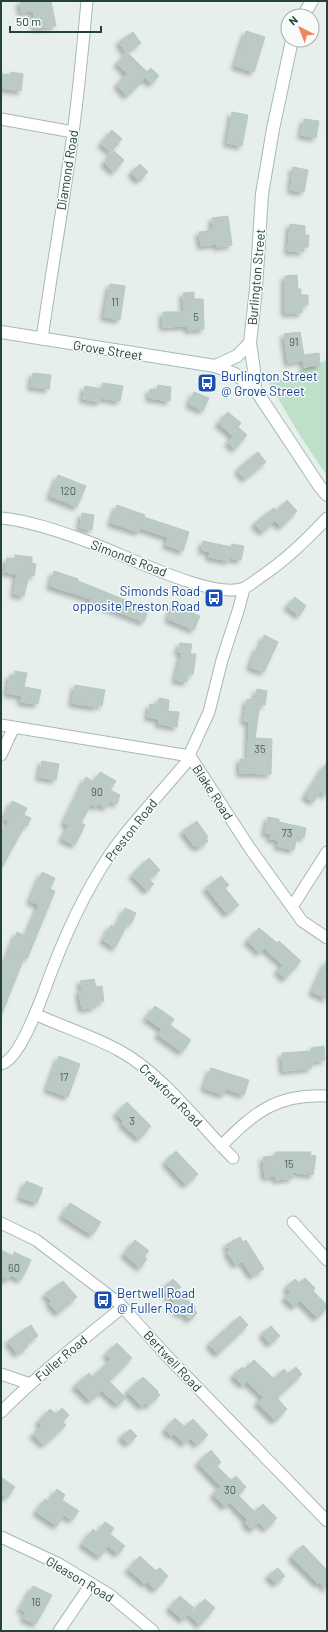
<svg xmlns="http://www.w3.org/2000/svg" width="328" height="1632" font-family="Barlow,sans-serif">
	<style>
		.green { fill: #bfe0c8 }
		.building { fill: #bbcac4; stroke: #b8c9c2; filter: url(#shadow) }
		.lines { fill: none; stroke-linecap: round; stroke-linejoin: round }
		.street-casing { stroke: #a8b8b2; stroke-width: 13 }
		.secondary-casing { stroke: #a4bbb3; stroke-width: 14 }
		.street { stroke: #fff; stroke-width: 11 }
		.secondary { stroke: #fff; stroke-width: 12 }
		.labels { text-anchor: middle; stroke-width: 3; stroke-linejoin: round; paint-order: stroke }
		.number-label { font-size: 11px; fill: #4a645c }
		.street-label { font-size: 13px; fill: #24423a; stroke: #f7fbf9 }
		.transit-label { font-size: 13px; fill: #164399; stroke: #f7fbf9; text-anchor: start }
	</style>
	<defs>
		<filter id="shadow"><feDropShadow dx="-3.5" dy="3.5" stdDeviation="2" flood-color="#0004"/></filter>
	</defs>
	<rect width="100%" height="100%" fill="#e6efeb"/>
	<!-- green -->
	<path class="green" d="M327,360v116l-28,-42 -30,-51z"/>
	<!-- building -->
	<path class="building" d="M20,1h31l5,25 -21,2 -1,-17 -13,1z
		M246,31l19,6 -11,35 -19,-6z
		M133,32l8,11 -15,10 -7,-11z
		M128,53l19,19 4,-4 8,8 -8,8 -6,-6 -18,18 -10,-11 10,-11 -10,-11z
		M11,72l12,2 -2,17 -20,-3v-14l9,1z
		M232,112l16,3 -6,31 -15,-3z
		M304,119l15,2 -3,17 -15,-3z
		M112,130l10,9 -11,13 -10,-8z
		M114,151l10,9 -10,12 -10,-9z
		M140,164l8,8 -9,9 -8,-8z
		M293,167l15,3 -4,22 -13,-2z
		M228,216l4,29 -15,2v-3l-16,2 -2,-14 14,-2 -1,-12z
		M290,224l15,2v9h4l-1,12h-4l-1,5 -15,-1z
		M297,275l1,14h3v6h7v10h-6v8h-17v-37z
		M110,284l15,2 -5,34 -16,-3z
		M194,292v7h9l1,30 -16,1 -1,-4 -24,1v-15h21l-1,-19z
		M300,332l4,23 15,-2 1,12 -16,2 -1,-7 -15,3 -4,-29z
		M33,373l18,2 -2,14 -18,-2z
		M103,383l20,3 -3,15 -19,-3 -1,4 -17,-3 2,-13 17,3z
		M158,385l13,2 -1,14 -21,-3 1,-9 7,1z
		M194,392l15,6 -6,13 -14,-7z
		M228,412l13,11 -3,4 9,8 -12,14 -7,-6 5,-7 -15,-13z
		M258,452l8,10 -21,17 -6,-7v-4z
		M58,475l28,11 -9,21 -27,-11z
		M287,500l10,11 -16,16 -6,-6 -12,11 -9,-8 20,-16 3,3z
		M117,505l28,10 -1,2 45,15 -6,19 -17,-6 2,-8 -28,-9 -1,4 -28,-9z
		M82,513l12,2 -2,15 -12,-2z
		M203,541l28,6 1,-3 12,2 -3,14 -12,-2v3l-20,-4 1,-5 -8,-2z
		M15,555l17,2v6l4,1 -2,12 -5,-1 -5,21 -10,-2 3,-20 -12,-2 2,-14 8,1z
		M54,571l24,8v2l50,20 21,6 -5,15 -54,-21 1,-2 -41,-13z
		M295,597l11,9 -7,10 -12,-10z
		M173,605l27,11 -6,14 -26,-11z
		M264,635l14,7 -14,30 -14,-5 7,-20 3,1z
		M180,643l12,1 -2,10h6l-3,20h-5l-1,8 -12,-2 7,-27 -4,-1z
		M15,671l12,2 -3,14 17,3 -3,14 -17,-2 1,-6 -15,-3 3,-18 5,1z
		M75,685l30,5 -3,16 -6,-1v2l-24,-4z
		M257,689l10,2 -2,14 -5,-1 -5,34 17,1 -1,35 -31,-1v-14h8l1,-37 -5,-1 3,-22 8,1z
		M159,698l10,2 -1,11 11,1 -2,15 -18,-3v-5l-11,-2 2,-13 8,2z
		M42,761l17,3 -3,16 -17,-3z
		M327,762v34l-6,-5 -8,11 -8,-6z
		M100,772l16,9 -6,9 10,5 -3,9 -7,-3 -4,7 -7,-4 -3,3 -5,-3 -10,19 4,2 -10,20 -13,-6 7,-14 -5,-2 22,-46 9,6z
		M12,801l15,7 -3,7 7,3 -4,8 -2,-1 -24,44v-32l8,-16 -5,-2z
		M268,817l11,2v3l27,6 -2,10 -7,-2 -3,14 -17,-4 2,-6 -9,-1 1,-5 -6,-1z
		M197,821l11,16 -2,1 2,3 -9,7 -2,-3 -2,2 -12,-16z
		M149,858l11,12 -11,10 5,4 -7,7 -15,-16z
		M42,872l13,6 -5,11 5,2 -28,68 -3,-1 -23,58v-44l16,-40 9,4 13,-31 -9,-4z
		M221,876l8,9 -4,3 14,17 -12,9 -21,-26z
		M125,908l11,5 -5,11 -3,-1 -13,25 -12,-8 8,-15 5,3z
		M259,928l18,15 2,-2 22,20 -16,18 -8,-8 6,-6 -19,-17 -4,5 -13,-12z
		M327,959v40l-15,-7z
		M94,979l2,8 6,-1 2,15 -8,2v4l-14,2 -3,-18 3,-1 -2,-9z
		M155,1006l19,13 -4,6 21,15 -9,12 -24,-17 4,-6 -16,-11z
		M324,1046l1,14 -14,2 1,6 -29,3 -1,-18 29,-2v-3z
		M59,1056l21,8 -12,33 -21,-8z
		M211,1068l38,12 -5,15 -18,-6 -2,6 -20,-7z
		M127,1102l24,24 -12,13 -17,-15 2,-3 -8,-7z
		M176,1151l22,23 -12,11 -21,-23z
		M275,1152h36l-1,3 6,1 -3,19 -21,-3 1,6 -17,2v-4l-11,1 -2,-20 13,-1z
		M26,1181l17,7 -6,15 -17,-6z
		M70,1203l31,19 -9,13 -30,-19z
		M240,1237l3,5 3,-2 18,29 -12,7 -10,-15 -6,4 -9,-13 3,-2 -4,-5z
		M135,1240l14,11 -5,5 3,3 -7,9 -16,-14z
		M1,1250l12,6 1,-4 17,8 -10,20 -10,-5 -3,5 -7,-3z
		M305,1278l10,10 -2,3 14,14v3l-10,10 -17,-17 -6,6 -9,-9 5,-6 -4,-4 9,-9 4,4z
		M173,1279l8,8 -4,3 18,17 -1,2 3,4 -7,7 -7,-7 -2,2 -10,-9 4,-4 -13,-12z
		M63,1281l14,16 -19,16 -9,-10 2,-2 -6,-7z
		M240,1316l8,9 -30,29 -9,-10z
		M31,1325l7,11 -12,8 2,3 -11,7 -9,-13z
		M271,1326l9,10 -10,8 -8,-10z
		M117,1343l15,15 -23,23 17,17 -8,7 -16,-14 -12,10 -15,-15 14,-13 3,4 19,-17 -5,-6z
		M254,1360l20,19 10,-10 4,5 8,-7 6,7 -25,24 10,11 -12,12 -18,-18 6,-6 -16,-15 -4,3 -10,-9 9,-9 2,3z
		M143,1377l15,14 -1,1 3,3 -12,11 -3,-3 -3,4 -15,-15z
		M62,1408l7,7 -7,7 4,3 -22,20 -11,-10 9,-10 -4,-3 12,-13 6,5z
		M175,1418l10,9 8,-8 15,16 -11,10 -6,-7 -7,6 -10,-10 -2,2 -7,-6z
		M130,1429l7,7 -9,8 -7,-7z
		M211,1450l10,12 -4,4 14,14 5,-4 10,11 -8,8 17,17 8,-8 14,14 -11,11 -7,-6 -7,7 -7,-7 2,-3 -17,-18 -5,5 -12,-13 8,-7 -23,-24z
		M1,1477l14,10 -8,11 -6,-5z
		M57,1489l8,6 -3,5 17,11 -7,9 -8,-5 -7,11 -21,-14 9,-13 3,3z
		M105,1522l9,6 -4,6 15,12 -7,8 -10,-8 -8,11 -18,-13 11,-15 4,4z
		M303,1545l24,25v20l-7,-8 -2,2 -27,-27z
		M140,1556l16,15 4,-3 8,8 -13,14 -8,-8 -2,2 -17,-15z
		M278,1568l7,8 -9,8 -8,-8z
		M33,1586l19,9 -16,29 -13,-6 3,-6 -6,-3z
		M180,1596l14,12 -11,12 -14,-12z
		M205,1599l10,9 -15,17 -11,-10z"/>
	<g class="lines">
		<!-- street casing -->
		<g class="street-casing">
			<path id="street" d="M1,119l72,13
				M42,339c8,-57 18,-114 26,-171 9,-56 14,-111 19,-167
				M1,518c29,3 58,13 85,23 33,11 127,60 158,47 5,-2 11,-7 15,-10 26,-17 47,-38 68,-60
				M1,725l189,31 59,91 53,74 25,17
				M1,755l13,-28
				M292,907l35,-55
				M35,1014c28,13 58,22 85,37 41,22 80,74 113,107
				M1,1064c20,-3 44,-76 51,-94 17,-44 38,-89 66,-127 21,-27 45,-53 67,-79l24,-52 13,-52 16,-49 6,-22
				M221,1146c34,-34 55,-52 106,-50
				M293,1222l34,38
				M1,1223l35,17 84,64 46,51 161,166
				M1,1374l29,10
				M1,1412c38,-38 80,-71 122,-105
				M1,1537l58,27 51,31 43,36
				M59,1631l32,-47"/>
		</g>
		<!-- secondary casing -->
		<g class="secondary-casing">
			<path id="secondary" d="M303,16l9,-15
				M292,40l-19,89 -11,65 -6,95 -6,54 4,27 1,19 65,98 7,8
				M1,332l214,34 20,8 20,15
				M215,366l22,-10 13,-13"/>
		</g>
		<!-- street -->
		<use href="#street" class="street"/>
		<!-- secondary -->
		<use href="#secondary" class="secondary"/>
	</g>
	<!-- icons -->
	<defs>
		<g id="bus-square" transform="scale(1)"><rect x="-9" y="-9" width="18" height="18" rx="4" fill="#1a4fb4" stroke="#f7fbf9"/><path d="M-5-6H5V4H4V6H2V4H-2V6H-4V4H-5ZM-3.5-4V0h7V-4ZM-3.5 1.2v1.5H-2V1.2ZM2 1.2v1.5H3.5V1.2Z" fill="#fff"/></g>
	</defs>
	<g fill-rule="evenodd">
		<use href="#bus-square" x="207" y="383"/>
		<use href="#bus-square" x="214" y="598"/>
		<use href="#bus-square" x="103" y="1300"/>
	</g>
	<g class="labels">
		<!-- number labels -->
		<g class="number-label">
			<text x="115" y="306">11</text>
			<text x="196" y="321">5</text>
			<text x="294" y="346">91</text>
			<text x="68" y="495">120</text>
			<text x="260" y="753">35</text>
			<text x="97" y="796">90</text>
			<text x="287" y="837">73</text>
			<text x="64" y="1081">17</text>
			<text x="132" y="1125">3</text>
			<text x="289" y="1168">15</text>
			<text x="14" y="1272">60</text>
			<text x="230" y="1494">30</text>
			<text x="36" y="1606">16</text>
		</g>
		<!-- street labels -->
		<g class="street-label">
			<text transform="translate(67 170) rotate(-81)" y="5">Diamond Road</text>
			<text transform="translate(256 277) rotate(-85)" y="5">Burlington Street</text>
			<text transform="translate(108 350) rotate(9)" y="5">Grove Street</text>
			<text transform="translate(129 558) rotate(21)" y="5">Simonds Road</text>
			<text transform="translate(213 792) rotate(57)" y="5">Blake Road</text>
			<text transform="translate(131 830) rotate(-52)" y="5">Preston Road</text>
			<text transform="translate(171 1095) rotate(45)" y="5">Crawford Road</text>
			<text transform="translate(61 1358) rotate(-40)" y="5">Fuller Road</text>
			<text transform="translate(173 1361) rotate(47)" y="5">Bertwell Road</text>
			<text transform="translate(80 1579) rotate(31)" y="5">Gleason Road</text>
		</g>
		<!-- transit labels -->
		<g class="transit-label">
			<text x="221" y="381">Burlington Street<tspan x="221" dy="15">@ Grove Street</tspan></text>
			<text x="200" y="596" text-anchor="end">Simonds Road<tspan x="200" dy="15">opposite Preston Road</tspan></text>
			<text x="117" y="1298">Bertwell Road<tspan x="117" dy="15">@ Fuller Road</tspan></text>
		</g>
	</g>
	<!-- border -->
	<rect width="328" height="1632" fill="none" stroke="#24423a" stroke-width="4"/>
	<!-- north arrow -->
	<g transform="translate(300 28) rotate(318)"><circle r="19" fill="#f7fbf9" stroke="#a3b1ad"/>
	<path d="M0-3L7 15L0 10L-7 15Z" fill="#f4845f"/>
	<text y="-6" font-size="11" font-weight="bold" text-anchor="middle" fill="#24423a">N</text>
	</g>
	<!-- scale -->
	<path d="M10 26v6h91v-6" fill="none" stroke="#24423a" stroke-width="2"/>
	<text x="16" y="26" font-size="12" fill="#24423a" stroke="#f7fbf9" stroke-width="3" paint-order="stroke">50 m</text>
</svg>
